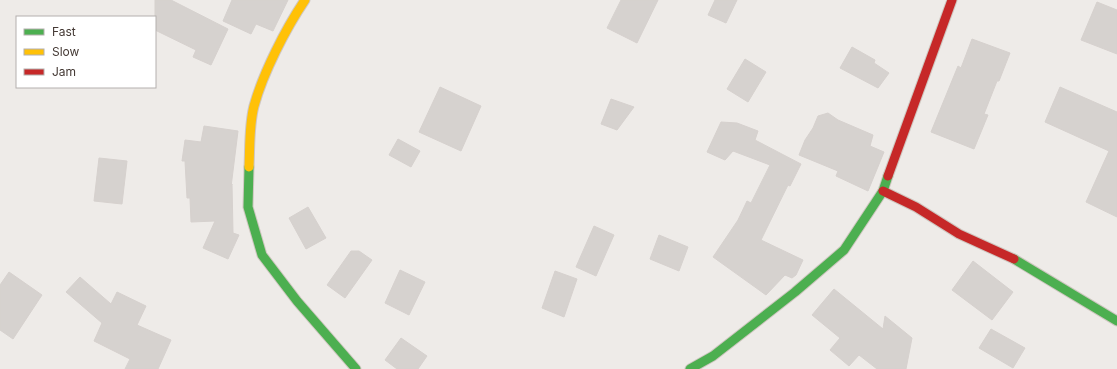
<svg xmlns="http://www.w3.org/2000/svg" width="1117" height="369" font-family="Inter,sans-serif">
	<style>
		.building { fill: #d6d2cf; stroke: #d6d1ce }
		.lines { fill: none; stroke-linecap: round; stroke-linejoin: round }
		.fast-casing { stroke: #cfc7c0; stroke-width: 11 }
		.slow-casing { stroke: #cfc7c0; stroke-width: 11 }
		.jam-casing { stroke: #cfc7c0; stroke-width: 11 }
		.fast { stroke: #4caf50; stroke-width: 9 }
		.slow { stroke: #ffc107; stroke-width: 9 }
		.jam { stroke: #c62828; stroke-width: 9 }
	</style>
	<rect width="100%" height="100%" fill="#eeebe8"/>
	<!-- building -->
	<path class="building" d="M155,0h16l57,29 -17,36 -18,-8 3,-7 -41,-20z
		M232,0h56l-15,31 -17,-7 -5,10 -28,-13z
		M621,0h37l-21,43 -30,-15z
		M715,0h22l-11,23 -18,-8z
		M1097,2l20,8v44l-36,-14z
		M972,39l38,14 -11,28h-2l-13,33 4,1 -14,34 -43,-17 27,-66 3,2z
		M852,47l23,13 -1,3 15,10 -11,15 -38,-20z
		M745,59l21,13 -18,30 -21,-13z
		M440,87l41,19 -20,45 -42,-19z
		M1060,87l57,25v105l-31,-15 23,-51 -64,-29z
		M611,99l23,8 -17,23 -16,-6z
		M828,113l10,7 35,15 -3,11 14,6 -16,39 -32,-15 2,-5 -39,-16 6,-15 8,-12 5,-12z
		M721,122l16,1 21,8 -3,9 46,24 -11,22 -2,-1 -27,55 42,20 -7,15 -4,3 -7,-3 -19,20 -53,-38 25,-37 9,-19 4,2 19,-38 -37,-14 -8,9 -18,-8z
		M204,126l34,5 -7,56 1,-3 1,49 6,2 -11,24 -25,-11 12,-27 -24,1 -1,-24h-3l-2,-37h-3l3,-21 16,2z
		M398,139l22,12 -9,16 -22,-12z
		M99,158l28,3 -5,43 -28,-3z
		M308,207l18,31 -20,11 -17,-31z
		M594,226l20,9 -18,41 -20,-9z
		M659,235l29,12 -9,24 -29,-12z
		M351,251h8l13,9 -27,38 -18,-13z
		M973,261l40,31 -21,28 -40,-30z
		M400,270l25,12 -16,33 -24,-12z
		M555,271l22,8 -13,38 -22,-9z
		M9,272l33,23 -29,44 -13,-9v-45z
		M80,277l31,27 6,-12 29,14 -9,19 34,15 -13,29h-33l5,-10 -36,-18 8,-18 -36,-31z
		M834,289l49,40 2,-13 27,22 -6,31h-29l-18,-14 -10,11 -19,-16 10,-12 -28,-23z
		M991,329l34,19 -12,20 -34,-20z
		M401,338l26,18 -9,13h-21l-12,-9z"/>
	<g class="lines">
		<!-- fast casing -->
		<g class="fast-casing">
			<path id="fast" d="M249,167l-1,40 14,48 35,46 59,68
				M1014,259l103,62
				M690,369l23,-13 82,-64 49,-42 39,-59 5,-15"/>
		</g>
		<!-- slow casing -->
		<g class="slow-casing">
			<path id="slow" d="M249,167c1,-20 0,-42 5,-61 9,-33 32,-78 51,-106"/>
		</g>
		<!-- jam casing -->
		<g class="jam-casing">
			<path id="jam" d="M888,176l64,-176
				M883,191l33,16 43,27 55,25"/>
		</g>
		<!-- fast -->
		<use href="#fast" class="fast"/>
		<!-- slow -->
		<use href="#slow" class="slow"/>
		<!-- jam -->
		<use href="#jam" class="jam"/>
	</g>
	<!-- legend -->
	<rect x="16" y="16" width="140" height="72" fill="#ffffff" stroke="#b4b0ae"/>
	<rect x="24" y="29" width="20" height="6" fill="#4caf50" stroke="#b4b0ae"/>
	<text x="52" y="36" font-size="12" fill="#443934">Fast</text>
	<rect x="24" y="49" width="20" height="6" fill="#ffc107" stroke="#b4b0ae"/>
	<text x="52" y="56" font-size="12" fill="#443934">Slow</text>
	<rect x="24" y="69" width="20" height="6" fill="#c62828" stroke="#b4b0ae"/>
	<text x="52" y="76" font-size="12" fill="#443934">Jam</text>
</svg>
